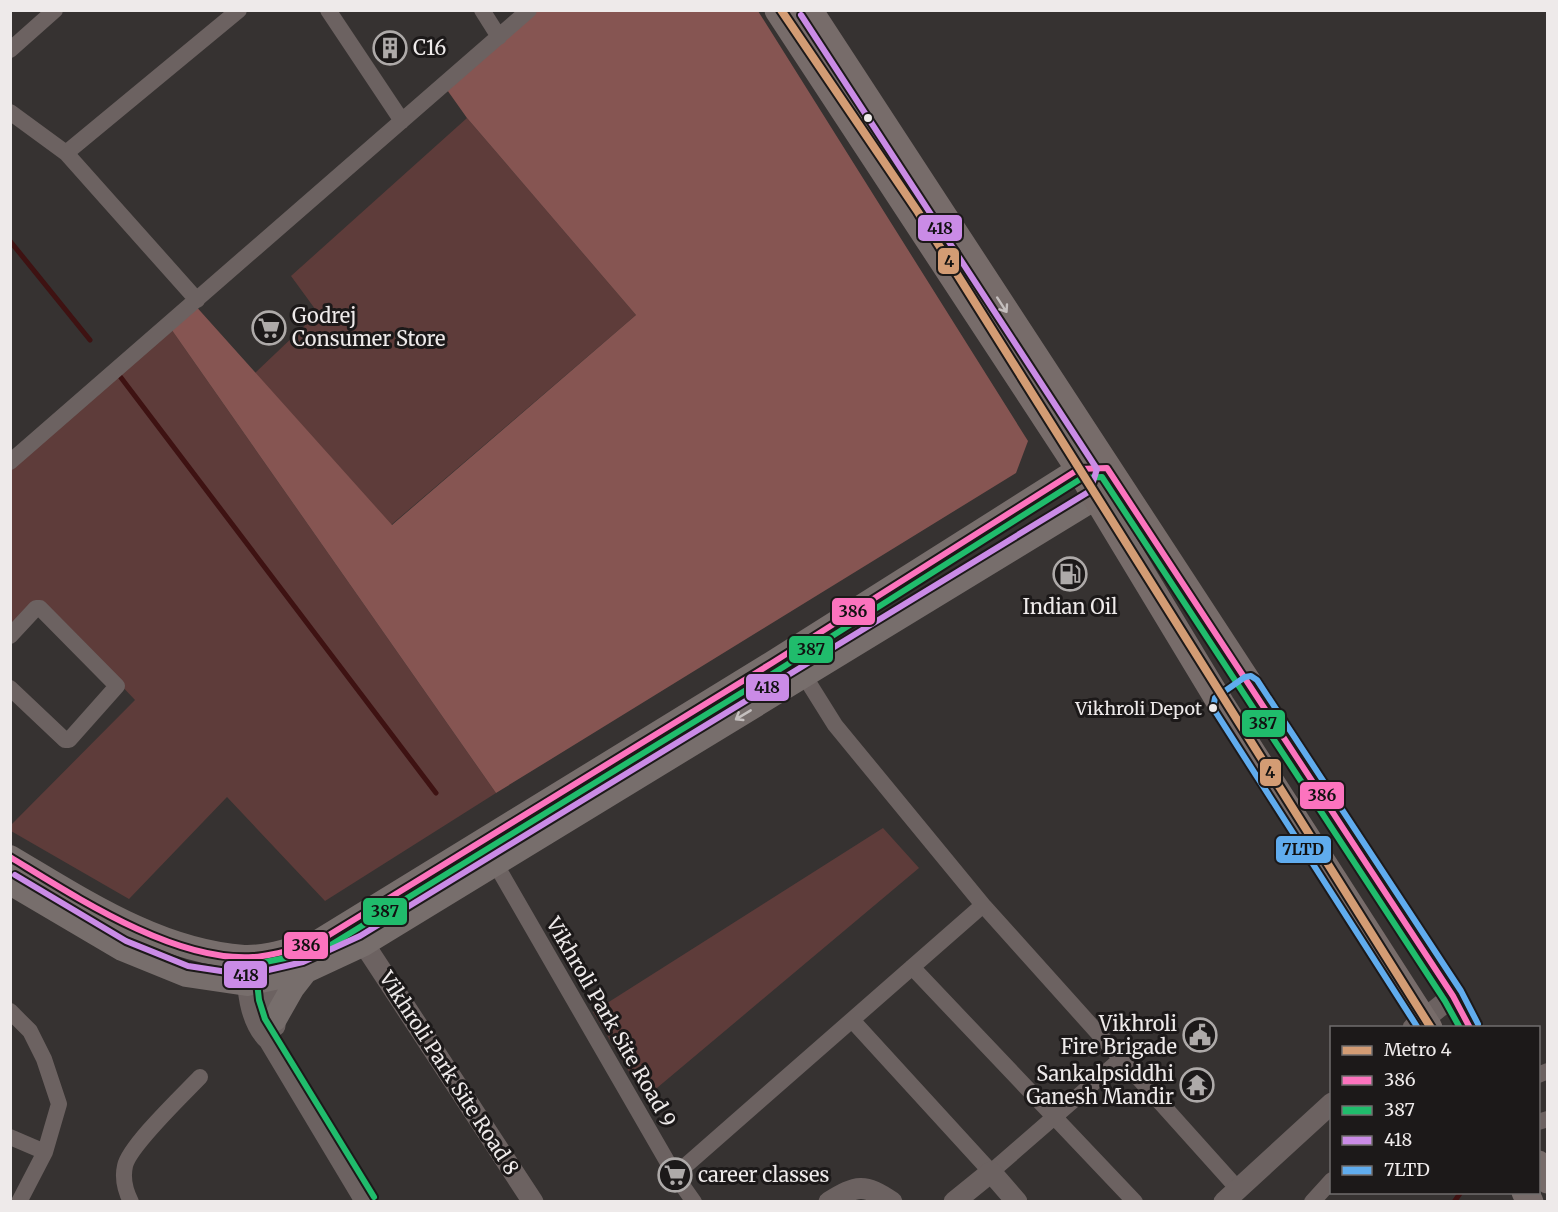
<svg xmlns="http://www.w3.org/2000/svg" width="1558" height="1212" font-family="Merriweather,serif">
	<style>
		.green { fill: #5e3c3a }
		.forest { fill: #865552 }
		.lines { fill: none; stroke-linecap: round; stroke-linejoin: round }
		.stream { stroke: #3e1212; stroke-width: 5 }
		.minor { stroke: #6c6261; stroke-width: 16 }
		.tertiary { stroke: #6c6261; stroke-width: 21 }
		.secondary { stroke: #776e6c; stroke-width: 24 }
		.primary { stroke: #776c6a; stroke-width: 27 }
		.bus-1-casing { stroke: #1c1919; stroke-width: 10 }
		.bus-2-casing { stroke: #1c1919; stroke-width: 10 }
		.bus-3-casing { stroke: #1c1919; stroke-width: 10 }
		.bus-4-casing { stroke: #1c1919; stroke-width: 10 }
		.bus-1 { stroke: #fc73be; stroke-width: 6 }
		.bus-2 { stroke: #20bc6c; stroke-width: 6 }
		.bus-3 { stroke: #ca8be6; stroke-width: 6 }
		.bus-4 { stroke: #60acee; stroke-width: 6 }
		.metro-1-casing { stroke: #1c1919; stroke-width: 12 }
		.metro-1 { stroke: #d39c74; stroke-width: 8 }
		.oneway { stroke: #c4bebd }
		.oneway2 { stroke: #c4bfbe }
		.bus-dot { fill: #eeeaea; stroke: #1c1919; stroke-width: 2 }
		.labels { text-anchor: middle; stroke-width: 6; stroke-linejoin: round; paint-order: stroke }
		.bus-label { font-size: 18px; fill: #eeeaea; stroke: #1c1919; text-anchor: end }
		.poi-label { font-size: 20px; fill: #eeeaea; stroke: #1c1919; text-anchor: start }
		.street-label { font-size: 20px; fill: #eeeaea; stroke: #1c1919 }
		.line-badge { stroke: #1c1919; stroke-width: 2 }
		.pale-badge-label { font-size: 16px; text-anchor: middle; font-weight: bold; fill: #111 }
	</style>
	<rect width="100%" height="100%" fill="#363231"/>
	<!-- green -->
	<path class="green" d="M467,118l169,197 -245,210 -136,-152 63,-60 -27,-37z
		M169,326l327,467 -171,108 -98,-104 -98,102 -118,-68 -1,-5 125,-126 -89,-94 -35,37v-180z
		M883,828l36,40 -274,230 -52,-86z"/>
	<!-- forest -->
	<path class="forest" d="M537,11h221l270,430 -12,32 -520,320 -327,-467 24,-23 199,222 244,-210 -169,-197 -22,-31z"/>
	<g class="lines">
		<!-- stream -->
		<path class="stream" d="M10,241l80,99
			M119,375l317,418
			M1454,1202l7,-10"/>
		<!-- minor -->
		<path class="minor" d="M328,10l74,111
			M482,10l17,27
			M10,50l45,-40
			M10,112l56,41 131,147
			M66,153l173,-143
			M10,462l519,-452
			M10,636l26,-28h4l77,78 -48,54h-4l-55,-52
			M805,677l30,48 148,180 255,284
			M495,863l180,312 19,27
			M912,967l223,235
			M10,1011l20,20 14,28 15,45 -14,48 -26,50
			M852,1020l139,152 130,-113
			M1538,1075l10,-4
			M1538,1122l10,-3
			M10,1137l35,15
			M675,1175l308,-270
			M131,1202c-6,-12 -9,-23 -6,-36 4,-20 59,-72 75,-89
			M1312,1202l20,-22"/>
		<!-- tertiary -->
		<path class="tertiary" d="M364,944l169,258
			M246,957c1,27 2,64 23,83l97,162
			M268,962l7,64
			M1413,1028l40,-32
			M829,1202c28,-17 35,-19 63,0
			M954,1202l37,-30 26,30
			M1224,1202l108,-99"/>
		<!-- secondary -->
		<path class="secondary" d="M10,857c73,43 148,94 234,100 24,1 50,-9 72,-14l456,-280 307,-194 28,-1 -10,29 -733,447 -58,27 -59,13 -61,-9 -64,-26 -112,-66
			M275,1019l17,-30 14,-18"/>
		<!-- primary -->
		<path class="primary" d="M778,10l301,459 142,235 208,324
			M809,10l644,986 17,32
			M1538,1164l10,16
			M1525,1192l5,10"/>
		<!-- bus-1 casing -->
		<g class="bus-1-casing">
			<path id="bus-1" d="M10,857c66,40 164,105 243,100 22,-1 42,-9 63,-14l456,-280 307,-194 28,-1 346,528 17,32"/>
		</g>
		<!-- bus-2 casing -->
		<g class="bus-2-casing">
			<path id="bus-2" d="M374,1197l-109,-178 -6,-19 -4,-36 66,-13 456,-280 305,-193 20,-1 343,524 15,27"/>
		</g>
		<!-- bus-3 casing -->
		<g class="bus-3-casing">
			<path id="bus-3" d="M15,875l111,66 62,25 59,9 56,-13 57,-26 730,-445 7,-22 -296,-454"/>
		</g>
		<!-- bus-4 casing -->
		<g class="bus-4-casing">
			<path id="bus-4" d="M1418,1028l-205,-320 2,-10 30,-21 6,-1 6,4 204,311 17,33"/>
		</g>
		<!-- bus-1 -->
		<use href="#bus-1" class="bus-1"/>
		<!-- bus-2 -->
		<use href="#bus-2" class="bus-2"/>
		<!-- bus-3 -->
		<use href="#bus-3" class="bus-3"/>
		<!-- bus-4 -->
		<use href="#bus-4" class="bus-4"/>
		<!-- metro-1 casing -->
		<g class="metro-1-casing">
			<path id="metro-1" d="M781,10l137,202 513,816"/>
		</g>
		<!-- metro-1 -->
		<use href="#metro-1" class="metro-1"/>
	</g>
	<!-- one-way arrows -->
	<defs><path id="oneway-shaft" d="M-6 0H5M1.5-3L5.5 0L1.5 3" fill="none" stroke-width="1.6" stroke-linecap="round" stroke-linejoin="round" transform="scale(1.5)"/></defs>
	<use class="oneway" href="#oneway-shaft" transform="translate(1002 305) rotate(57)"/>
	<use class="oneway2" href="#oneway-shaft" transform="translate(743 715) rotate(149)"/>
	<!-- icons -->
	<defs>
		<g id="building-ring" transform="scale(1.725)"><circle r="9.5" fill="#1c1919" stroke="#aeaaa9" stroke-width="1.5"/><path d="M-4-6H4V6H1V3H-1V6H-4ZM-2.5-4.3h1.7v1.8h-1.7ZM.8-4.3h1.7v1.8H.8ZM-2.5-1h1.7V.8h-1.7ZM.8-1h1.7V.8H.8Z" fill="#aeaaa9"/></g>
		<g id="supermarket-ring" transform="scale(1.725)"><circle r="9.5" fill="#1c1919" stroke="#aeaaa9" stroke-width="1.5"/><path d="M-6-5.5h2.5l.6 2H6L4.5 2H-2.5L-4.4-4H-6ZM-1.5 3.2a1.3 1.3 0 1 0 .1 0ZM3 3.2a1.3 1.3 0 1 0 .1 0Z" fill="#aeaaa9"/></g>
		<g id="fuel-ring" transform="scale(1.725)"><circle r="9.5" fill="#1c1919" stroke="#aeaaa9" stroke-width="1.5"/><path d="M-5.5-6h7V0h2V4h1.3V-2.5L3-4.5l.8-.8L6-3V5H2.5V1h-1V6h-7ZM-4.2-4.7v3.2H.2V-4.7Z" fill="#aeaaa9"/></g>
		<g id="civic-ring" transform="scale(1.725)"><circle r="9.5" fill="#1c1919" stroke="#aeaaa9" stroke-width="1.5"/><path d="M-.6-6.5H3V-4.5H.6V-3L4-1V1h2V6H-6V1h2V-1L-.6-3ZM-1.2 2.5V6h2.4V2.5Z" fill="#aeaaa9"/></g>
		<g id="temple-ring" transform="scale(1.725)"><circle r="9.5" fill="#1c1919" stroke="#aeaaa9" stroke-width="1.5"/><path d="M0-6L5-2H3V0L6.5 2.5H4V6H1.5V3h-3V6H-4V2.5H-6.5L-3 0V-2H-5Z" fill="#aeaaa9"/></g>
	</defs>
	<g fill-rule="evenodd">
		<use href="#building-ring" x="390" y="48"/>
		<use href="#supermarket-ring" x="269" y="328"/>
		<use href="#fuel-ring" x="1070" y="574"/>
		<use href="#civic-ring" x="1200" y="1035"/>
		<use href="#temple-ring" x="1197" y="1085"/>
		<use href="#supermarket-ring" x="675" y="1175"/>
	</g>
	<!-- markers -->
	<g class="bus-dot">
		<circle cx="868" cy="118" r="5"/>
		<circle cx="1213" cy="708" r="5"/>
	</g>
	<g class="labels">
		<!-- bus labels -->
		<g class="bus-label">
			<text x="1202" y="715">Vikhroli Depot</text>
		</g>
		<!-- poi labels -->
		<g class="poi-label">
			<text x="413" y="55">C16</text>
			<text x="292" y="323">Godrej<tspan x="292" dy="23">Consumer Store</tspan></text>
			<text x="1070" y="614" text-anchor="middle">Indian Oil</text>
			<text x="1177" y="1031" text-anchor="end">Vikhroli<tspan x="1177" dy="23">Fire Brigade</tspan></text>
			<text x="1174" y="1081" text-anchor="end">Sankalpsiddhi<tspan x="1174" dy="23">Ganesh Mandir</tspan></text>
			<text x="698" y="1182">career classes</text>
		</g>
		<!-- street labels -->
		<g class="street-label">
			<text transform="translate(611 1022) rotate(60)" y="7">Vikhroli Park Site Road 9</text>
			<text transform="translate(449 1073) rotate(57)" y="7">Vikhroli Park Site Road 8</text>
		</g>
	</g>
	<g class="line-badge">
		<rect x="917" y="214" width="46" height="28" rx="6" fill="#ca8be6"/>
		<rect x="937" y="247" width="23" height="28" rx="6" fill="#d39c74"/>
		<rect x="831" y="597" width="45" height="29" rx="6" fill="#fc73be"/>
		<rect x="788" y="635" width="46" height="29" rx="6" fill="#20bc6c"/>
		<rect x="745" y="673" width="45" height="29" rx="6" fill="#ca8be6"/>
		<rect x="1241" y="709" width="45" height="29" rx="6" fill="#20bc6c"/>
		<rect x="1259" y="758" width="23" height="29" rx="6" fill="#d39c74"/>
		<rect x="1299" y="781" width="46" height="29" rx="6" fill="#fc73be"/>
		<rect x="1275" y="835" width="57" height="29" rx="6" fill="#60acee"/>
		<rect x="362" y="897" width="46" height="29" rx="6" fill="#20bc6c"/>
		<rect x="283" y="931" width="46" height="29" rx="6" fill="#fc73be"/>
		<rect x="223" y="960" width="45" height="29" rx="6" fill="#ca8be6"/>
	</g>
	<g class="pale-badge-label">
		<text x="940" y="234">418</text>
		<text x="949" y="267">4</text>
		<text x="853" y="617">386</text>
		<text x="811" y="655">387</text>
		<text x="767" y="693">418</text>
		<text x="1263" y="729">387</text>
		<text x="1270" y="778">4</text>
		<text x="1322" y="801">386</text>
		<text x="1303" y="855">7LTD</text>
		<text x="385" y="917">387</text>
		<text x="306" y="951">386</text>
		<text x="246" y="981">418</text>
	</g>
	<!-- border -->
	<rect width="1558" height="1212" fill="none" stroke="#eeeaea" stroke-width="24"/>
	<!-- legend -->
	<rect x="1330" y="1026" width="210" height="168" fill="#1c1919" stroke="#706d6d" stroke-width="1.5"/>
	<rect x="1342" y="1046" width="30" height="9" fill="#d39c74" stroke="#706d6d" stroke-width="1.5"/>
	<text x="1384" y="1056" font-size="18" fill="#eeeaea">Metro 4</text>
	<rect x="1342" y="1076" width="30" height="9" fill="#fc73be" stroke="#706d6d" stroke-width="1.5"/>
	<text x="1384" y="1086" font-size="18" fill="#eeeaea">386</text>
	<rect x="1342" y="1106" width="30" height="9" fill="#20bc6c" stroke="#706d6d" stroke-width="1.5"/>
	<text x="1384" y="1116" font-size="18" fill="#eeeaea">387</text>
	<rect x="1342" y="1136" width="30" height="9" fill="#ca8be6" stroke="#706d6d" stroke-width="1.5"/>
	<text x="1384" y="1146" font-size="18" fill="#eeeaea">418</text>
	<rect x="1342" y="1166" width="30" height="9" fill="#60acee" stroke="#706d6d" stroke-width="1.5"/>
	<text x="1384" y="1176" font-size="18" fill="#eeeaea">7LTD</text>
</svg>
